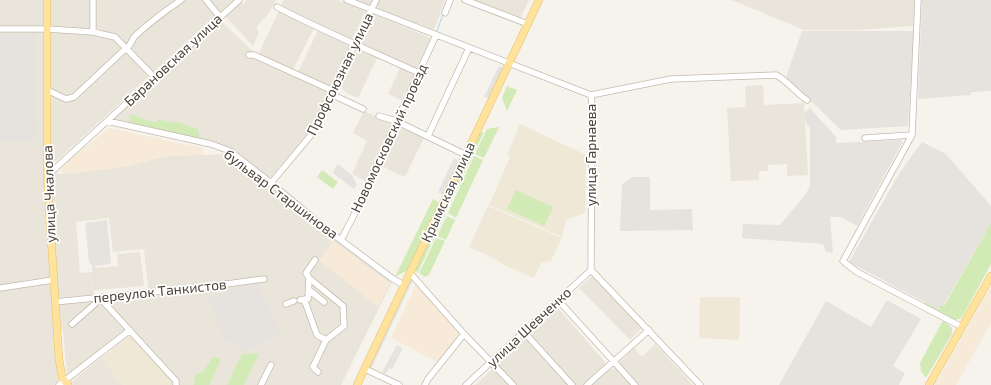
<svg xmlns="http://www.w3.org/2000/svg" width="991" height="385" font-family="'Exo 2',sans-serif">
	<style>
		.residential { fill: #eae5da }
		.commercial { fill: #f7ead8 }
		.industrial { fill: #e6e2dd }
		.education { fill: #efe8d6 }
		.green { fill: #d2eab5 }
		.parking { fill: #e5e3e0 }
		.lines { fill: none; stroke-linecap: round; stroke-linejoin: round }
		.stream { stroke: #a9d4f2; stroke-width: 1 }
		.minor-casing { stroke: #c2bbae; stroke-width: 7 }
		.major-casing { stroke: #e6c16a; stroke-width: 8 }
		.minor { stroke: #fff; stroke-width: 5.5 }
		.major { stroke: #ffe39c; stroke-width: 7 }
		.labels { text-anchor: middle; stroke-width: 3.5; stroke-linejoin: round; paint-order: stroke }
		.street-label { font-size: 14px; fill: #4b4439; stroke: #fff }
	</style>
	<rect width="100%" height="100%" fill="#f6f3ec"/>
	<!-- residential -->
	<path class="residential" d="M0,0h44v172l18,2 62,-7 41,-11 64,-2 41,32 125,90 -54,109h-167l1,-10 -71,-76 45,-4 -5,-46 -31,3 -4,-34 -33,4 4,51 13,-1 1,23 -41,3 5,84 -4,3h-54z
		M49,0h185l-50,44 -134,123z
		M247,0h29l-7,13 -12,13v4l2,2 -6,14 -28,-30 16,-14 2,2z
		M284,0h54l27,11 -13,29 -35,-15 -36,-19z
		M356,0h89l-11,30z
		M469,0h60l-9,19z
		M732,0h183l-2,26 -55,4h-54z
		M279,11l35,17 -21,42 -34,-17z
		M373,14l58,24 -15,32 -56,-26z
		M220,20l46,44 62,27 -20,42 -38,45 -53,-35 -106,-22z
		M318,30l33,15 -21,42 -32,-15z
		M358,49l19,9 -19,40 -12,-5 -6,-7z
		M400,68l15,6 -14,26 -13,-6z
		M763,85l1,20 40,-2 4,72 -21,1v-12l-19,1v6h-9v9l-28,1 -4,-73 19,-1 -1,-21z
		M364,111l60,27 -19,39 -31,-14 -9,18 -13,-7 15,-33 -14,-8z
		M140,252l4,34 -47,4 -2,-22 23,-2 -1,-12z
		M592,276l50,52 -12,12 -51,-52z
		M95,299v4l-33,29 -3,-27z
		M100,300l27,32 -60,44 -4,-45z
		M558,308l54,62 22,-22 8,9 13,-13 38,41h-218z
		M101,358l22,27h-56z"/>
	<!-- commercial -->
	<path class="commercial" d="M109,128l94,20v7l-38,1 -41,11 -62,7 -1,-7z
		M334,241l32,25 24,17 -12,24 -59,-47z
		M416,284l46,50 -21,30 -50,-26z
		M991,286v37l-35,62h-21z"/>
	<!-- industrial -->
	<path class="industrial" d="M922,0h69v91l-20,1v3l-53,4z
		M802,31h112l-6,95 -67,4 -55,-53z
		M0,34l36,1v82l1,4v12h-2l1,8h-36z
		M810,108l26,29v6l65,-3 1,3 -45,83 -16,-9h-11l3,36 -7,-1 -3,-8 -81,-6 1,-14 37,1 25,-30 5,-9v-58l-4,-5 -2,-10z
		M922,142l24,12 45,52v17l-48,83 -4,4 -90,-48 51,-90z
		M338,164l14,11 5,10 -3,4 -19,-14 -2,-3z
		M633,177h17v33l42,-1 1,21 -73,1 2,-47z
		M107,220l4,44 -16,2 2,24h-3l-2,-25 -3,-2 -4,-40z
		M246,283l2,4 9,-4 25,50 -37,18 -22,-13 -14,-38z
		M887,300l34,19 -28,47 12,7 -6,12h-120l47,-84 45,26z"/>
	<!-- education -->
	<path class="education" d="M520,124l66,31 -1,58 -19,7 -4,17 -73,-32 21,-48 -3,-1z
		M488,206l74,32 -11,23 -10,2 -7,15 -30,-13 -9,-6 -26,-12z
		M700,297h40l-1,43 -40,-2z
		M131,334l43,47 -1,4h-50l-22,-27z"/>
	<!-- green -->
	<path class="green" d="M507,86l10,4 -10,21 -5,-13z
		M130,114l26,9 2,-4 15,4 1,-2 24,8 2,11 -71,-18z
		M499,127l-15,31 -9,-4 12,-25z
		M484,132l-38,80 -2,-3 25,-55h2l-1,-2 9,-19z
		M474,156l9,4 -27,58 -8,-5z
		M322,170l16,12 -5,7 -16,-12z
		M516,190l37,17 -9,19 -37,-17z
		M433,199l4,2 2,3 -31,66 -13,7z
		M441,215h4l-28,59 -1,-5z
		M447,216l8,4 -9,20 -9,-4z
		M991,223v41l-29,53 -3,2 -4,1 -31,-15 1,-3 14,8 2,-5 3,1z
		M436,238l9,3 -16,34 -4,2 -6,-4z
		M942,322h3l7,6v6l-25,42 -2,1 -4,-6 -1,-8z
		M259,353l-15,32h-17l15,-31z
		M213,357l8,2 -12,26h-15l1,-10 8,-3z"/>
	<!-- parking -->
	<path class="parking" d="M499,66l6,3 -15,30 -6,-2z
		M454,158l5,3 -16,34 -5,-3z
		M410,276l3,4 -42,89 -3,-2z
		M397,345l6,3 -11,21 -3,-1 -3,6 -4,-2z"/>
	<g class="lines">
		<!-- stream -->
		<path class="stream" d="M437,31l6,-17"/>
		<!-- minor casing -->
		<g class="minor-casing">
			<path id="minor" d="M206,0l14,17
				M347,0l244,95 1,10 -1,165 109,115
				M465,0l63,24
				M918,0l-6,135 -69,126 14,11 105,55
				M277,7c46,24 94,44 142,66
				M445,13l5,-13
				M0,29h47l46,3 22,5 39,40
				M93,32v-32
				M249,55h5l75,34 4,6 30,14
				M47,90l19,9 8,-2 49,-46c7,-3 8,-10 12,-15 14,-13 30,-25 46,-36
				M591,95l80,-16 105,-4c12,6 20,18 31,25
				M379,116l17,5 70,34
				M107,121l132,-121
				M428,136l41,-88
				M865,138l47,-3
				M47,176l60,-55 104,23 19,7 41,32 55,46 67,50 11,6
				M271,183l40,-48 65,-135
				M341,240l12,-23 83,-182
				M410,273l54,61 49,51
				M309,278l-3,-5 9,-13
				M0,288l53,-8
				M309,290l15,12
				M100,298l76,83v4
				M304,299l13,36 9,5
				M300,300l8,-1 1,-21 34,28 1,20 -18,14 -13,27 5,5
				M558,300l77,85
				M55,302l157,-16 52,-7
				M286,304l8,-3
				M72,324l24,-21 1,-5
				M524,332l48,53
				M365,369l34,16
				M59,385l71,-55
				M261,385l10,-20
				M425,385l3,-6 36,-45
				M466,385l125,-115
				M587,385l62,-55"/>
		</g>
		<!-- major casing -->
		<g class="major-casing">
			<path id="major" d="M47,0v176l12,183 3,18 6,8
				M357,385l182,-385
				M929,385l62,-109"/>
		</g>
		<!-- minor -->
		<use href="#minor" class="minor"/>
		<!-- major -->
		<use href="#major" class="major"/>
	</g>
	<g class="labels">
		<!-- street labels -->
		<g class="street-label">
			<text transform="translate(173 60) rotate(-43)" y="5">Барановская улица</text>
			<text transform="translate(340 74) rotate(-64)" y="5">Профсоюзная улица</text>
			<text transform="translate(389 138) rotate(-65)" y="5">Новомосковский проезд</text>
			<text transform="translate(591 155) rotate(-90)" y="5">улица Гарнаева</text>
			<text transform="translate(448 192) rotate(-65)" y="5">Крымская улица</text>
			<text transform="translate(49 194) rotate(-92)" y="5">улица Чкалова</text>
			<text transform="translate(281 194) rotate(37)" y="5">бульвар Старшинова</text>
			<text transform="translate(160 291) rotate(-6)" y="5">переулок Танкистов</text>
			<text transform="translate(529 327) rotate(-43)" y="5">улица Шевченко</text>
		</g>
	</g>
</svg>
